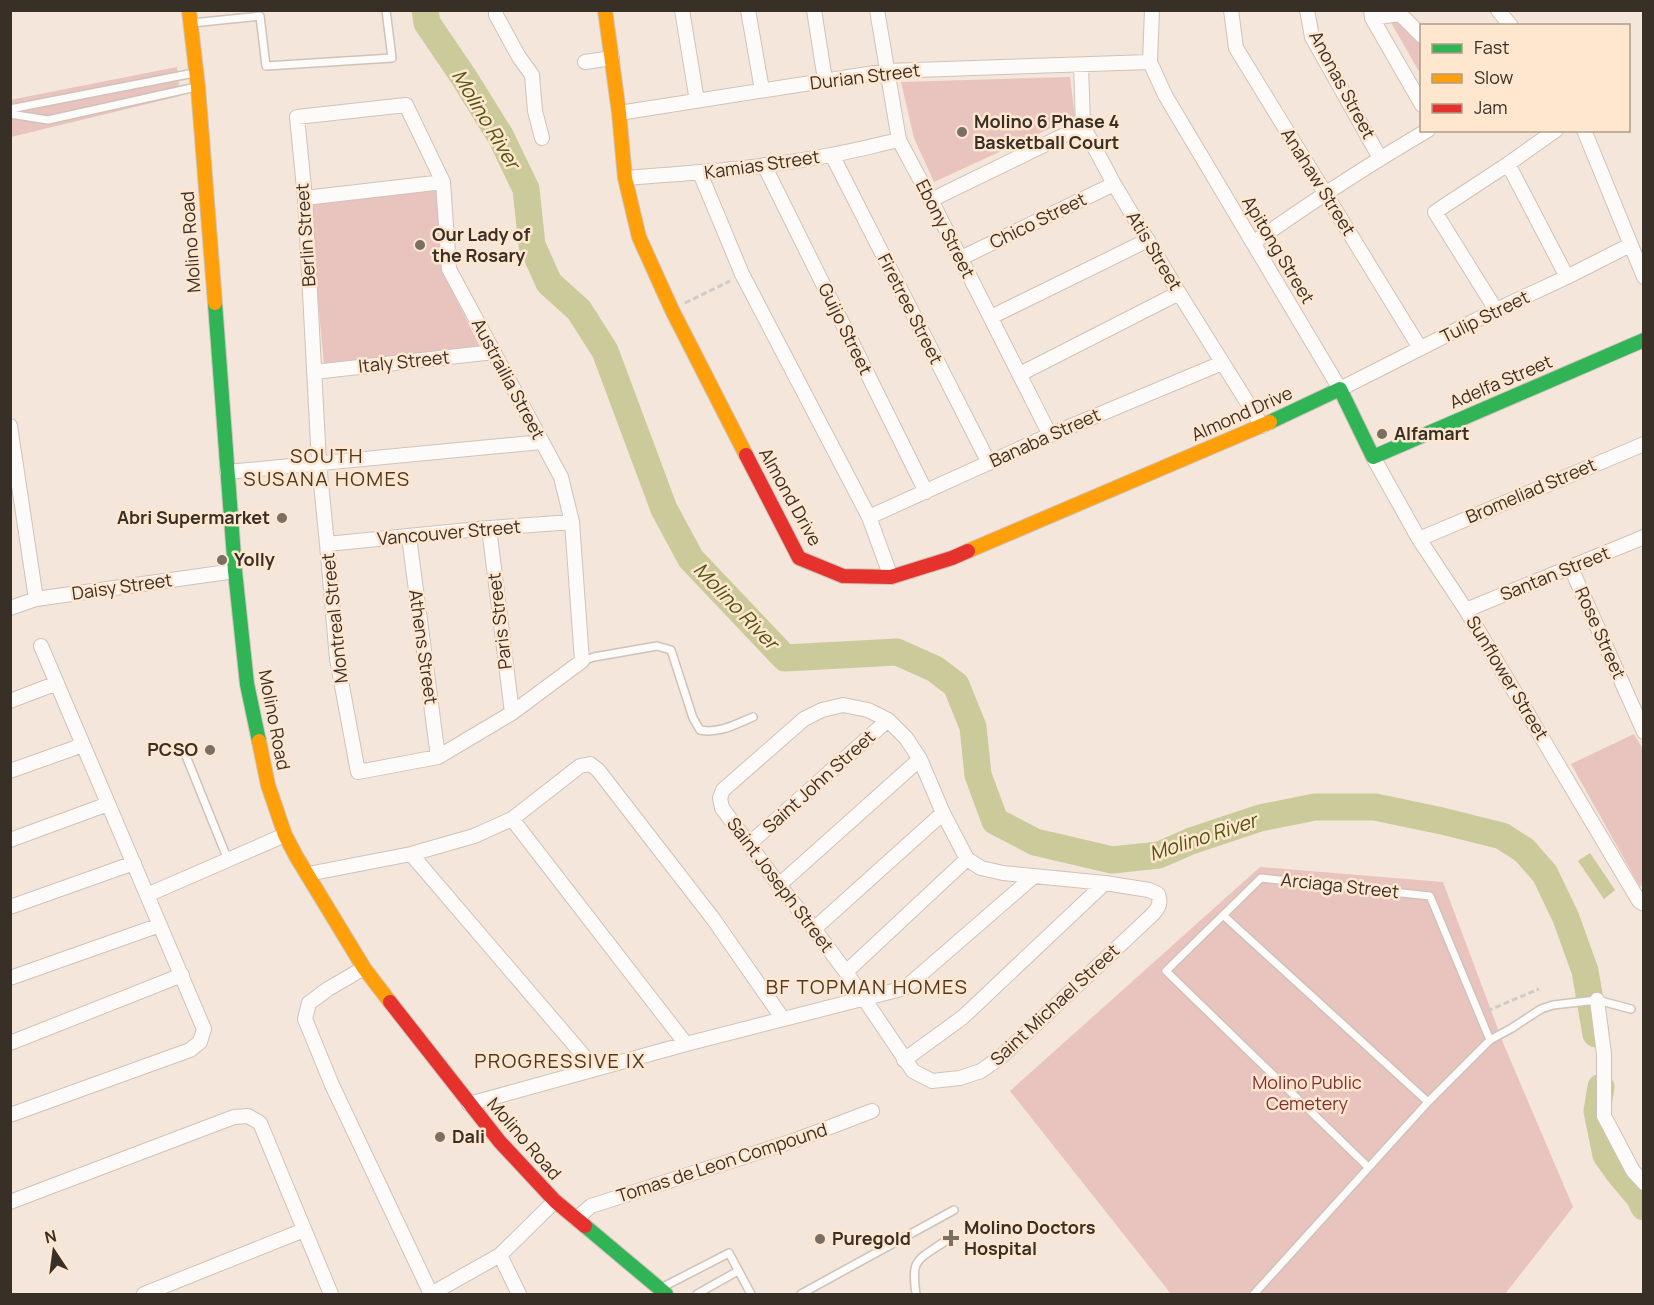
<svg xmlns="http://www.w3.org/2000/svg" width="1654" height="1305" font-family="Manrope,sans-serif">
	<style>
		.green { fill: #e9c3bd }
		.water { fill: #caca9b }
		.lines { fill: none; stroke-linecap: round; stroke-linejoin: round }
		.river { stroke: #caca9b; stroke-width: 27 }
		.lane-casing { stroke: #cec3ba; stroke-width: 10 }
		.street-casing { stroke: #cec3ba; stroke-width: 16 }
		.fast-casing { stroke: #cec3ba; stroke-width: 16 }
		.slow-casing { stroke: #cec3ba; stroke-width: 16 }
		.jam-casing { stroke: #cec3ba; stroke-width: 16 }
		.path { stroke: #d1cbc7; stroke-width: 3; stroke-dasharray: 6 3; stroke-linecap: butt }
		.lane { stroke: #fdfbf9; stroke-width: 7 }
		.street { stroke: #fdfbf9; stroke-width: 14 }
		.fast { stroke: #30b455; stroke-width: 14 }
		.slow { stroke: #ff9f0a; stroke-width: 14 }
		.jam { stroke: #e5322d; stroke-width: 14 }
		.poi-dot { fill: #7a6f65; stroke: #fee6cf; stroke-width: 2 }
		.labels { text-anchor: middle; stroke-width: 5; stroke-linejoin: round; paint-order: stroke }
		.street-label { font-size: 18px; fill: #382f26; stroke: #fee6cf }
		.poi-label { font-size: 18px; font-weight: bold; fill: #382f26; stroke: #fee6cf; text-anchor: start }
		.park-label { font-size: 18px; fill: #802f33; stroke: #fee6cf }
		.water-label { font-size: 20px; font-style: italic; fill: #51550d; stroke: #fee6cf }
		.neighbourhood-label { font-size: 20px; letter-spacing: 1.5px; fill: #4b3926; stroke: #fee6cf }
	</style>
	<rect width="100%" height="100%" fill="#f4e6da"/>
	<!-- green -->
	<path class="green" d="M1399,17l22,22v36l-32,-56z
		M177,67l3,29 -169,41 -1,-37z
		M1070,77l5,40 -141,65 -20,-44 -13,-56z
		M436,188l6,82 40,81 -158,14 -15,-163z
		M1634,734l10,17v132l-4,4 -69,-123z
		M1260,867l183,15 61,163 69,162 -68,87h-334l-161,-203z"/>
	<!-- water -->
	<path class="water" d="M1590,853l25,37 -11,9 -26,-38z"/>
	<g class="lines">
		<!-- river -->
		<path class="river" d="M425,10l2,13 36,53 38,61 25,52 6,56 17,38 30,27 26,41 59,158 27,50 94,99 112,-6 38,17 21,16 17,42 5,48 17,46 40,21 77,18 47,-5 32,-14 69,-23 55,-11h60l67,14 60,15 22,14 21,24 21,44 19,53 11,63
			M1601,1087l-4,24 9,44 13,18 20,24 5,10"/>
		<!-- lane casing -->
		<g class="lane-casing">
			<path id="lane" d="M192,23l68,-7 6,50 126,-8 -6,-48
				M10,109l184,-36
				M10,114l38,6 148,-33
				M582,661l12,-4 63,-11 14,4 22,68 7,12c19,4 36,-6 53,-13
				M184,751l44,109
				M1223,915l205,187
				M1368,1167l-202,-196 95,-93 169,18 60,144
				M661,1288l68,-35 22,41
				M697,1294l41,-23
				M801,1294l153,-84
				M916,1294c-5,-35 0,-33 28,-52
				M1254,1294l174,-192 62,-62 22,-12 29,-19 12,-4 44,-5 34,9"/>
		</g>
		<!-- street casing -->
		<g class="street-casing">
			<path id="street" d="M496,10v5l23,42 13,18 3,36 7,27
				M682,10l15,91
				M748,10l14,80
				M814,10l11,70
				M877,10l22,130 32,60 119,235
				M1152,10l-2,52 15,33 175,294 156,-79 71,-33 63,-32
				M1231,10l5,38 184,300
				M1307,10l5,27 68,121
				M1371,10l1,8 50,87
				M1498,10l13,16
				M1372,18l28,-4 22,22
				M585,62l27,-4
				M1081,65l2,61 31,58 65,109 83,133
				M406,105l37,77 6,87 112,208 11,45 10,139 -70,52 -74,44 -80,15 -21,-113 -10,-115 -8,-81 -14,-265 -8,-81z
				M619,113l268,-42 263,-9
				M1584,130l60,147
				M832,155l157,308
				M1508,164l59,113
				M764,165l162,327
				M700,173l42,101 127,243 22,60
				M625,178c69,-5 138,-10 206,-23 23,-4 45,-10 68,-15
				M305,198l138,-16
				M931,200l152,-74
				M1253,243c57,-40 115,-78 175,-113
				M961,258l153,-74
				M1496,310l-61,-98 73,-48 48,-34
				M991,317l157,-77
				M314,372l180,-20
				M1020,374l159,-81
				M10,426l26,173
				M1373,457l46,82 47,71 173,291 5,3
				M227,472l315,-30
				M869,517l181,-82 172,-72
				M489,528l23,185
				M409,537l29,220
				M1419,539l225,-95
				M327,544l162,-16 83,-6
				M1571,568l73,164
				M10,608l26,-9 199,-28
				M1466,610l178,-73
				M10,701l47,-18
				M843,705l25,5 20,10 18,18 14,21 23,54 24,46 14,9 22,5 102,10 44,7 9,4c3,9 1,13 -5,20l-151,142 -21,15 -21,7 -28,3 -19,-10 -67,-99 -32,-43 -35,-44 -57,-77 -2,-10 3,-8 81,-71 18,-9z
				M10,771l73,-26
				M512,819l174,225
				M10,840l98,-36
				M749,844l139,-124
				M411,854l184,215
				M308,874l103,-20 63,-18 38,-17 68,-53 10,-2 8,6 116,150 69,99
				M779,885l141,-126
				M147,895l138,-60
				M10,907l124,-44
				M814,929l129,-116
				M364,968l-36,21 -19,14 -4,16 27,66 99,209
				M846,972l121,-113
				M10,978l150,-53
				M1597,1000l7,54v62l29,55 11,12
				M10,1043l172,-68
				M904,1060l59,-43 142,-134
				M469,1104l217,-60 219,-56 128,-111
				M10,1115l180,-65 10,-8 4,-13 -163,-383
				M10,1202l224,-85 14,-1 12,7 71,171
				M576,1219l15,-13 205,-66 76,-29
				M500,1255l19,39
				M144,1294l160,-64
				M431,1294l69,-39 55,-54"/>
		</g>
		<!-- fast casing -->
		<g class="fast-casing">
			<path id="fast" d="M215,303l20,268 12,113 12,57
				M1270,422l70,-33 33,68 271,-117
				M585,1226l81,68"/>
		</g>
		<!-- slow casing -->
		<g class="slow-casing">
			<path id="slow" d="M189,10l9,77 17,216
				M605,10l14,103 6,65 14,59 33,73 74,145
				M968,551l302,-129
				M259,741l9,44 17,50 11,21 68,112 26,34"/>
		</g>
		<!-- jam casing -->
		<g class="jam-casing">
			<path id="jam" d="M746,455l53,103 44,18 48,1 61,-19 16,-7
				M390,1002l110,140 55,59 30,25"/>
		</g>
		<!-- path -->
		<path class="path" d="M685,303l45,-22
			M1487,1011l52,-22"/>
		<!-- lane -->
		<use href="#lane" class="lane"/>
		<!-- street -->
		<use href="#street" class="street"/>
		<!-- fast -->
		<use href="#fast" class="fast"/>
		<!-- slow -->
		<use href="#slow" class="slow"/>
		<!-- jam -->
		<use href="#jam" class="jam"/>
	</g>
	<!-- markers -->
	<g class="poi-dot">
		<circle cx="962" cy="132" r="6"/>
		<circle cx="420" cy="245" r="6"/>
		<circle cx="1382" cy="434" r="6"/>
		<circle cx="282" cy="518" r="6"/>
		<circle cx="222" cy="560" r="6"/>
		<circle cx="210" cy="750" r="6"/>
		<circle cx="440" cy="1137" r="6"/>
		<path d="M948 1229h6v6h6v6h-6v6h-6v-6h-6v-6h6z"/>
		<circle cx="820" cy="1239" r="6"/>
	</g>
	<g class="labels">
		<!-- street labels -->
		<g class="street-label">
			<text transform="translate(865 77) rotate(-7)" y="6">Durian Street</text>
			<text transform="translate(1342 85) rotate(62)" y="6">Anonas Street</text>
			<text transform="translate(762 165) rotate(-8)" y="6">Kamias Street</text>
			<text transform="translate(1318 182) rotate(58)" y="6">Anahaw Street</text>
			<text transform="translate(1038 221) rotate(-26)" y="6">Chico Street</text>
			<text transform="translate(945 229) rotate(63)" y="6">Ebony Street</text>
			<text transform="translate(306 235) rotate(-94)" y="6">Berlin Street</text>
			<text transform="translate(191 242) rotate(-94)" y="6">Molino Road</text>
			<text transform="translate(1278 250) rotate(59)" y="6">Apitong Street</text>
			<text transform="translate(1154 251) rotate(59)" y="6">Atis Street</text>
			<text transform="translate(910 309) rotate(63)" y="6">Firetree Street</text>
			<text transform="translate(1485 317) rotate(-26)" y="6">Tulip Street</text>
			<text transform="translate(845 329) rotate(64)" y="6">Guijo Street</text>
			<text transform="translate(404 362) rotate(-6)" y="6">Italy Street</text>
			<text transform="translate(508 379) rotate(62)" y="6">Austrailia Street</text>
			<text transform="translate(1501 382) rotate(-23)" y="6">Adelfa Street</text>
			<text transform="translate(1242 414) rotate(-24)" y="6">Almond Drive</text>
			<text transform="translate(1045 438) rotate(-24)" y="6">Banaba Street</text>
			<text transform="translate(1531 491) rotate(-23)" y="6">Bromeliad Street</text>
			<text transform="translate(790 497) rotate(61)" y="6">Almond Drive</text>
			<text transform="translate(449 533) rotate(-5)" y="6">Vancouver Street</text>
			<text transform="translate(1555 574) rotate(-22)" y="6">Santan Street</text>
			<text transform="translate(122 587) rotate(-8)" y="6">Daisy Street</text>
			<text transform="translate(335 618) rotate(-96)" y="6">Montreal Street</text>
			<text transform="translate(500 621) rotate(-97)" y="6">Paris Street</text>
			<text transform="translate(1600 633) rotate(66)" y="6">Rose Street</text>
			<text transform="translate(423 647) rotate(82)" y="6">Athens Street</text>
			<text transform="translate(1507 678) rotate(59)" y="6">Sunflower Street</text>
			<text transform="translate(274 720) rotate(79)" y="6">Molino Road</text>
			<text transform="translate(819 782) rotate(-42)" y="6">Saint John Street</text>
			<text transform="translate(780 885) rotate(53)" y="6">Saint Joseph Street</text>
			<text transform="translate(1340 886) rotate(6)" y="6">Arciaga Street</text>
			<text transform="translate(1055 1005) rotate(-43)" y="6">Saint Michael Street</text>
			<text transform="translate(524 1139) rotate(49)" y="6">Molino Road</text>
			<text transform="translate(722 1163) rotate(-18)" y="6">Tomas de Leon Compound</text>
		</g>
		<!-- poi labels -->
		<g class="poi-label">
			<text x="974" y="128">Molino 6 Phase 4<tspan x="974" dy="21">Basketball Court</tspan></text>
			<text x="432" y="241">Our Lady of<tspan x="432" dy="21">the Rosary</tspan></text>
			<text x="1394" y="440">Alfamart</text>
			<text x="270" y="524" text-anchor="end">Abri Supermarket</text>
			<text x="234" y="566">Yolly</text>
			<text x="198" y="756" text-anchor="end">PCSO</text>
			<text x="452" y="1143">Dali</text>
			<text x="964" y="1234">Molino Doctors<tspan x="964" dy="21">Hospital</tspan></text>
			<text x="832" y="1245">Puregold</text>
		</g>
		<!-- park labels -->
		<g class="park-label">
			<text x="1307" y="1089">Molino Public<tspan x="1307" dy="21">Cemetery</tspan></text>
		</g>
		<!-- water labels -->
		<g class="water-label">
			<text transform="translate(486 119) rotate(59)" y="7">Molino River</text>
			<text transform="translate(736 606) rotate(46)" y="7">Molino River</text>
			<text transform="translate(1203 837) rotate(-18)" y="7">Molino River</text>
		</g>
		<!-- neighbourhood labels -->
		<g class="neighbourhood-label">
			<text x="327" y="463">SOUTH<tspan x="327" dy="23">SUSANA HOMES</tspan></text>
			<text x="867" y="994">BF TOPMAN HOMES</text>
			<text x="560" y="1068">PROGRESSIVE IX</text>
		</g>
	</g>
	<!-- border -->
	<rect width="1654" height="1305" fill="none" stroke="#382f26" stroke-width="24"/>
	<!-- legend -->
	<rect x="1420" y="24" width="210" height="108" fill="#fee6cf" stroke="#af9d8b" stroke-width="1.5"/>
	<rect x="1432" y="44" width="30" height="9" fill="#30b455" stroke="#af9d8b" stroke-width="1.5"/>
	<text x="1474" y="54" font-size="18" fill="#382f26">Fast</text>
	<rect x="1432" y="74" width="30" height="9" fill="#ff9f0a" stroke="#af9d8b" stroke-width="1.5"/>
	<text x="1474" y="84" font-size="18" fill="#382f26">Slow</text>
	<rect x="1432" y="104" width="30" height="9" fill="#e5322d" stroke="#af9d8b" stroke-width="1.5"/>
	<text x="1474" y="114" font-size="18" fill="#382f26">Jam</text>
	<!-- north arrow -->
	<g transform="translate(54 1251) rotate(347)" stroke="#fee6cf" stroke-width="4.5" paint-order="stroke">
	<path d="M0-4.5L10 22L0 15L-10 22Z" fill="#382f26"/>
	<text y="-9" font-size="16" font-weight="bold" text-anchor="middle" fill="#382f26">N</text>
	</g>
</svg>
